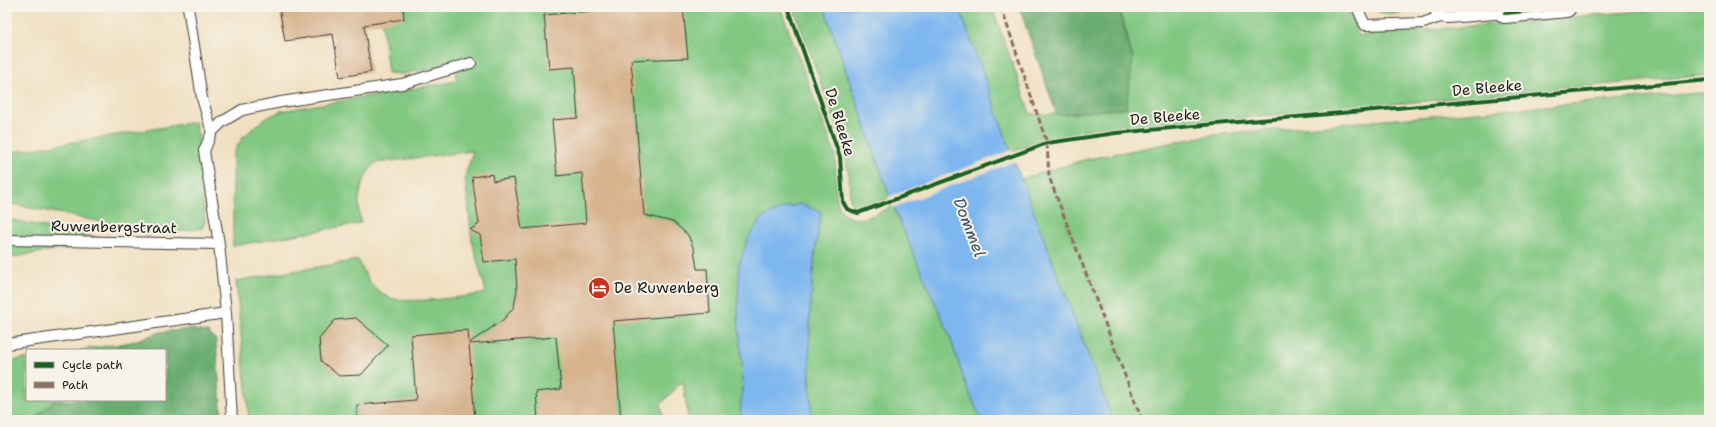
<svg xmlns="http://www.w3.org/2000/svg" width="1716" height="427" font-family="'Shantell Sans',sans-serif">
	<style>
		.green { fill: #82c882; stroke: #4f724f }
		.forest { fill: #69ac70; stroke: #426446 }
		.water { fill: #7eb7ef; stroke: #4d6a86 }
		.pier { fill: #f0e0c1 }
		.building { fill: #d7b38e }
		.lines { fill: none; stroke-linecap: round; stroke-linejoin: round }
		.lane-casing { stroke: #3c3935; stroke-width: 12 }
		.street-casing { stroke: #3c3935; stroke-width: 22 }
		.lane { stroke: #fff; stroke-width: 10 }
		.street { stroke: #fff; stroke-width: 20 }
		.quiet { stroke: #8d6e63; stroke-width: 3; stroke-dasharray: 6 3; stroke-linecap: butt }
		.cycleway-casing { stroke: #f7f3e8; stroke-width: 6 }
		.cycleway { stroke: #1b5e20; stroke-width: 4 }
		.labels { text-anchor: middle; stroke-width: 4; stroke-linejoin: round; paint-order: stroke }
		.street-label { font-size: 15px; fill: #1c1c1c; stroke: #f7f3e8 }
		.poi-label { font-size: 15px; fill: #1c1c1c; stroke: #f7f3e8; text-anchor: start }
		.water-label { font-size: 16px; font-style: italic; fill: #3e5266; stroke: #f7f3e8 }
	</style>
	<rect width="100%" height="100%" fill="#f7f3e8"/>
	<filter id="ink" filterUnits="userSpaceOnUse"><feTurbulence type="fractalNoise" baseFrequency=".025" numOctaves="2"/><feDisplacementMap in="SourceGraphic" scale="8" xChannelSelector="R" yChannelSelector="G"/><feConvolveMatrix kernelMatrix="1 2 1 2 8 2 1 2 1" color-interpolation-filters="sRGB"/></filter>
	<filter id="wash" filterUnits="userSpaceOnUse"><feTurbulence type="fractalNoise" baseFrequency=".012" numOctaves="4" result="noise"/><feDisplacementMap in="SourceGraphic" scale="16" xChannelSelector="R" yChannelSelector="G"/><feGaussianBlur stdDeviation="0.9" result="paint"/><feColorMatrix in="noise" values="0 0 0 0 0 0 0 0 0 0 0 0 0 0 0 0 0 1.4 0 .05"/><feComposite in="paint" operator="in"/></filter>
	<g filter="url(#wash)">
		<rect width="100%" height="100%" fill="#f0e0c1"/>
		<!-- green -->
		<path class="green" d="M380,7h400l55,147 2,47c10,31 36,14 56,5l57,131 14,43 17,40h-169c-5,-70 -3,-139 9,-208l-83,106 5,59 -3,43h-52l-5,-39 -22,23 2,16h-414l-13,-139 122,-21c6,14 15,30 30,37 17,8 78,0 98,-4l-14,-52 -7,-65 8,-25 -98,12c-15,17 -19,38 -14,60l-128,23v-93l10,-16 21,-18 17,-8 176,-30 -3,-17 -52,10 -14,-1z
			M793,7h31l66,191 -29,10 -5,-1 -6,-4 -1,-29 -8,-37z
			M959,7h33l38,106 9,2 87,-7 2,-72 -10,-29h229l12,29 326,-29h24v68l-599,55 -62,8 -37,14z
			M1370,7h28l3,7h-17z
			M1441,7h46l-43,4z
			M1709,92v328h-596l-92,-241 62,-19 128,-25z
			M195,122l3,13 7,87 -3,6 -40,6 -155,-31v-50z
			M7,219l93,19 5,4 -98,16z
			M132,342l-12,4 -6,4h-34z
			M27,358v42h28l-22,20h-26v-58z"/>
		<!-- forest -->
		<path class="forest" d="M1019,7h99l15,51 -7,50 -69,7z
			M189,329l19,3 8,8 6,80h-189l22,-20h110v-50h-51l5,-4 41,-14z"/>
		<!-- water -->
		<path class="water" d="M824,7h135l52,145 102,268h-132l-17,-40 -14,-43 -57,-131z
			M800,204l21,8c-12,69 -14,138 -9,208h-72l3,-43 -5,-59 1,-53 10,-29 13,-18 22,-10z"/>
		<!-- pier -->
		<path class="pier" d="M1012,150l4,11 -124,47 -4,-11z"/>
		<g id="blocks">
			<!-- building -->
			<path class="building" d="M279,7h124l1,12 -40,6 7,47 -31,5 -7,-43 -48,7z
				M640,7h43l5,51 -57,2 13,155 29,7 15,13 6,14 3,20h10l3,44 -97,8 8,99h-83l-2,-28 25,-3 -5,-52 -87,7 6,76h-118v-15l59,-5 -5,-65 57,-5 1,13 34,-23 11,-13 3,-17 -2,-31 -31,3 -4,-27 -10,-5 9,-6 -7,-47 20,-3 1,7 21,-3 8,51 64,-6 -4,-50 -25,3 -5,-56 26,-2 -4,-51 -25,2 -5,-54z
				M356,318l32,27 -27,30 -22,1 -18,-15 -2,-22 16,-19z"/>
		</g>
	</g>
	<g filter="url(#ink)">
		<use href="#blocks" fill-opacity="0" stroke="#3c3935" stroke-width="1"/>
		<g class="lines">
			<!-- lane casing -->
			<g class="lane-casing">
				<path id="lane" d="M188,7l14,91 10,34
					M1357,7l8,18 58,-2 17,-6
					M1432,7l8,10 9,1 56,-5 -2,-4
					M7,240l212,4
					M7,344l219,-31
					M232,420l-6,-107 -7,-69 -15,-93 8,-19 10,-10 20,-12 39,-8 121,-18 69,-21"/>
			</g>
			<!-- street casing -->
			<g class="street-casing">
				<path id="street" d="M1505,13l61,-6"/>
			</g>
			<!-- lane -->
			<use href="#lane" class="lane"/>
			<!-- street -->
			<use href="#street" class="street"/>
			<!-- quiet -->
			<path class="quiet" d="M1001,7l46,136 2,34 93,243"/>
			<!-- cycleway casing -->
			<g class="cycleway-casing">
				<path id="cycleway" d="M788,7l52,150 3,45 4,7 11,4 189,-70 69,-10 593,-53
					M1505,13l61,-6"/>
			</g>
			<!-- cycleway -->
			<use href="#cycleway" class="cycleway"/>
		</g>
	</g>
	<!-- icons -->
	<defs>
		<g id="hotel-disc" transform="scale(1.15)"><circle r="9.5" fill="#c8321e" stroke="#f7f3e8"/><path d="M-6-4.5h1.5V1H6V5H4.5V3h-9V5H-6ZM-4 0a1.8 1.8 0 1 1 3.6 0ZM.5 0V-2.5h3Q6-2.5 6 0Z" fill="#fff"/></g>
	</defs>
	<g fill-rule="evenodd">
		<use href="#hotel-disc" x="599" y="288"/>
	</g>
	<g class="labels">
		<!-- street labels -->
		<g class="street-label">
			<text transform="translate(1487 88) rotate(-5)" y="5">De Bleeke</text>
			<text transform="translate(1165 117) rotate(-5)" y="5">De Bleeke</text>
			<text transform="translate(840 122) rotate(73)" y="5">De Bleeke</text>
			<text transform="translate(114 227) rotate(1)" y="5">Ruwenbergstraat</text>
		</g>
		<!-- poi labels -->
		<g class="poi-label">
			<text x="614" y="293">De Ruwenberg</text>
		</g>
		<!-- water labels -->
		<g class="water-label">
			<text transform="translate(970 227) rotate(69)" y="6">Dommel</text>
		</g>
	</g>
	<!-- margin -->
	<rect width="1716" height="427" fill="none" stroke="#f7f3e8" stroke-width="24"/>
	<!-- legend -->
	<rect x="26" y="349" width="140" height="52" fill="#f7f3e8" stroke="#9f9d96"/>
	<rect x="34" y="362" width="20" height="6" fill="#1b5e20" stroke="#9f9d96"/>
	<text x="62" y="369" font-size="12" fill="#1c1c1c">Cycle path</text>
	<rect x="34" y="382" width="20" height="6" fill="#8d6e63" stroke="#9f9d96"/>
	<text x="62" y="389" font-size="12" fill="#1c1c1c">Path</text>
</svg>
